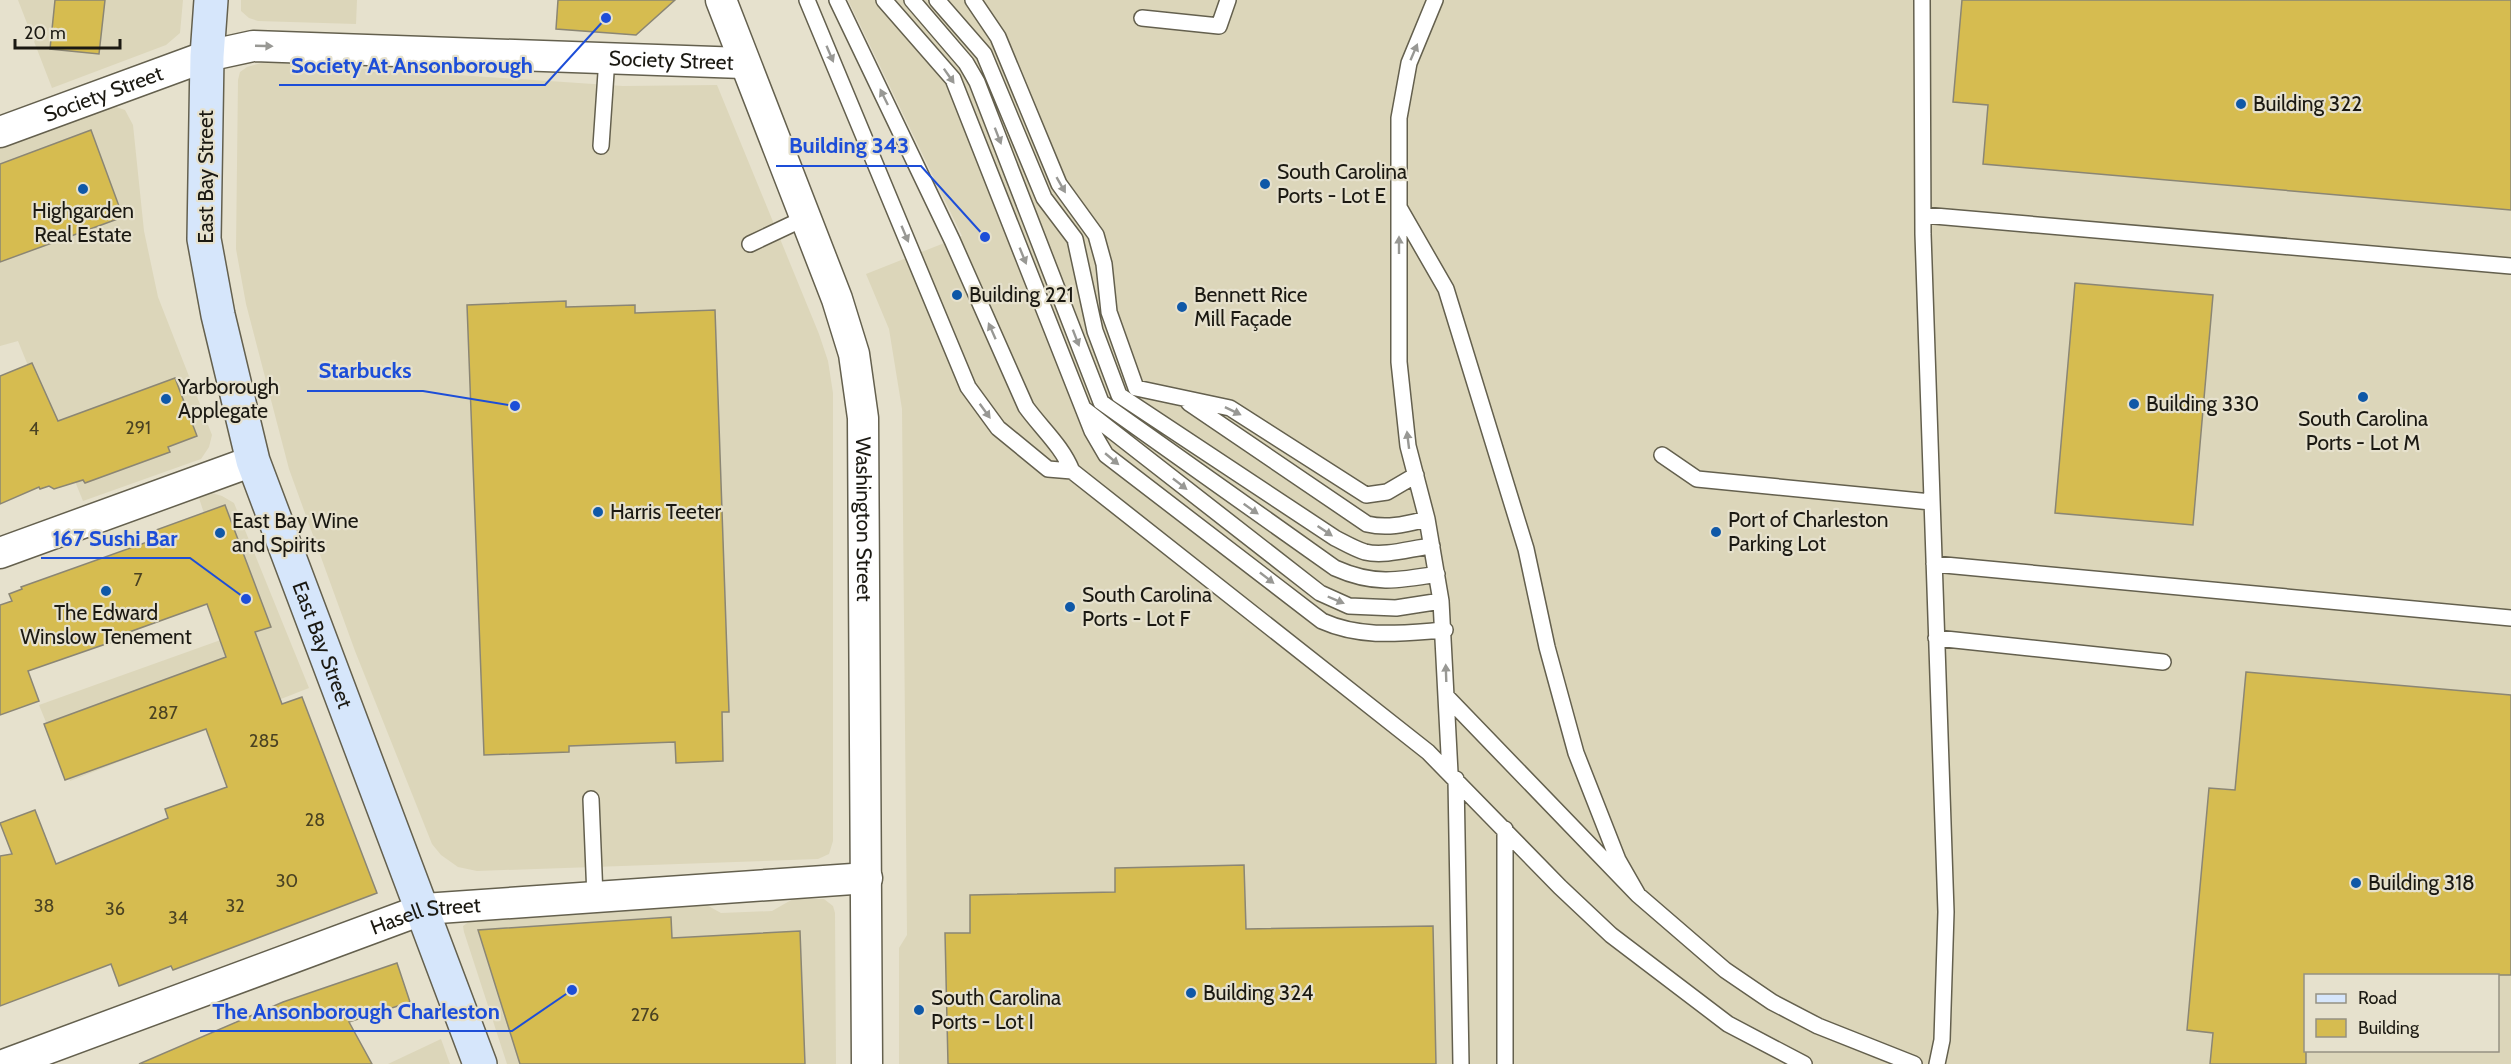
<svg xmlns="http://www.w3.org/2000/svg" width="2511" height="1064" font-family="Cabin,sans-serif">
	<style>
		.built { fill: #dcd6ba; fill-rule: evenodd }
		.building { fill: #d6bc50; stroke: #8b8674; stroke-width: 1.5 }
		.lines { fill: none; stroke-linecap: round; stroke-linejoin: round }
		.lane-casing { stroke: #64604e; stroke-width: 18 }
		.street-casing { stroke: #64604e; stroke-width: 33 }
		.secondary-casing { stroke: #64604e; stroke-width: 36 }
		.lane { stroke: #fff; stroke-width: 15 }
		.street { stroke: #fff; stroke-width: 30 }
		.secondary { stroke: #d6e6fb; stroke-width: 33 }
		.oneway { fill: #989894 }
		.poi-dot { fill: #0f58a7; stroke: #e6e1cd; stroke-width: 2 }
		.labels { text-anchor: middle; stroke-width: 4.5; stroke-linejoin: round; paint-order: stroke }
		.number-label { font-size: 18px; fill: #4a4222 }
		.street-label { font-size: 21px; fill: #1b1912; stroke: #e6e1cd }
		.poi-label { font-size: 21px; fill: #1b1912; stroke: #e6e1cd; text-anchor: start }
		.leader { fill: none; stroke: #1d4ed8; stroke-width: 2 }
		.callout-dot { fill: #1d4ed8; stroke: #e6e1cd; stroke-width: 2 }
		.callout-label { font-size: 22px; text-anchor: middle; font-weight: bold; fill: #1d4ed8; stroke: #e6e1cd; stroke-width: 4.5; stroke-linejoin: round; paint-order: stroke }
	</style>
	<rect width="100%" height="100%" fill="#e6e1cd"/>
	<!-- built -->
	<path class="built" d="M18,0h165l-3,33 -14,12 -114,43z
		M241,0h116l-1,24 -98,-3 -9,-3 -8,-7z
		M848,0h1663v1064h-1612v-116l8,-13 -5,-526 -13,-80 -23,-55 96,-38zM2306,976h192v74h-192z
		M265,62l358,24 94,-1 102,249 9,27 5,32v448l-4,13 -11,5 -341,12 -19,-4 -17,-12 -9,-11 -77,-193 -66,-182 -43,-165 -10,-55 2,-169 2,-8 7,-5z
		M113,106l12,4 8,15 11,106 14,66 54,138 -3,12 -8,12 -118,42 -65,-160 -18,5v-198z
		M212,493l10,3 12,7 75,185 -239,93 -31,-76 204,-73 -44,-134z
		M793,899h31l9,7 2,7 1,151h-329l-43,-132 -1,-6 7,-5 233,-18 18,10 51,-2z
		M441,1039l9,25h-62z"/>
	<!-- building -->
	<path class="building" d="M55,0h50l-6,54 -49,-5z
		M558,0h117l-39,35 -80,-6z
		M1962,0h549v210l-528,-46 5,-59 -35,-3z
		M91,130l32,87 -123,45v-98z
		M2075,283l138,12 -20,230 -138,-12z
		M566,301v6l69,-2v8l80,-3 14,402h-7l1,49 -47,2 -1,-21 -106,4v6l-85,3 -17,-450z
		M32,363l26,58 117,-43 22,58 -29,11 2,5 -85,31 -2,-3 -29,9 -5,-3 -9,3 -1,-2 -39,17v-128z
		M225,505l46,122 -16,5 27,72 20,-7 75,196 -204,77 -2,-4 -52,20 -8,-22 -111,42v-150l12,-2 -12,-31 35,-13 21,54 112,-46 -3,-9 62,-22 -21,-58 -141,51 -21,-56 182,-67 -19,-53 -86,31 2,3 -95,33 11,30 -39,14v-110l12,-4 -3,-7 13,-5 -1,-2 132,-47 3,-10z
		M2246,672l265,23v280h-205v89h-96l3,-31 -26,-3 22,-242 26,2z
		M1244,865l2,64 187,-3 3,138h-488l-3,-131h25v-38l145,-3v-24z
		M671,917l1,21 128,-7 5,133h-285l-42,-134z
		M397,963l13,39 -61,20 23,42h-233l144,-62z"/>
	<g class="lines">
		<!-- lane casing -->
		<g class="lane-casing">
			<path id="lane" d="M807,0l161,387 30,41 50,41 24,2
				M837,0l115,240 74,167c16,22 36,39 46,64l356,281 132,135 51,48 117,89 76,40
				M884,0l69,79 139,352 14,24 216,166c40,18 81,12 123,9
				M912,0l54,63 11,19 124,320 234,166c38,17 62,13 102,6
				M937,0l47,54 60,144 31,41 20,92 24,64 216,143c10,5 20,11 30,14 20,5 47,-4 67,-6
				M973,0l25,37 61,147 37,51 8,29 5,48 27,76 94,20 136,87 21,-3 29,-17
				M1435,0l-26,63 -10,55v244l9,84 19,73 14,82 9,172
				M1922,0l1,234 23,678 -4,128 -5,24
				M1142,18l77,8 9,-26
				M601,146l6,-88
				M1400,209l46,80 80,260 21,98 29,106 42,107 20,35
				M1923,215l588,51
				M750,244l55,-26
				M1189,403l178,121c21,5 39,0 60,-5
				M1084,409l236,184 29,13 47,2 45,-7
				M1662,455l35,24 234,23
				M1934,564l577,54
				M1936,638l227,24
				M1447,697l191,198 87,75 47,32 46,24 96,38
				M1456,779l5,285
				M591,799l4,98
				M1505,1064v-235"/>
		</g>
		<!-- street casing -->
		<g class="street-casing">
			<g id="street">
				<path id="s1" d="M721,0l116,299 17,55 9,64 4,646"/>
				<path id="s2" d="M0,132l207,-76 46,-10 490,17"/>
				<path d="M0,553l253,-92"/>
				<path id="s3" d="M6,1064l418,-155 443,-31"/>
			</g>
		</g>
		<!-- secondary casing -->
		<g class="secondary-casing">
			<g id="secondary">
				<path id="s4" d="M211,0l-4,56 -3,183 14,76 35,146 227,603"/>
			</g>
		</g>
		<!-- lane -->
		<use href="#lane" class="lane"/>
		<!-- street -->
		<use href="#street" class="street"/>
		<!-- secondary -->
		<use href="#secondary" class="secondary"/>
	</g>
	<!-- one-way arrows -->
	<defs><path id="oneway-solid" d="M-6-.8H1V-3.2L6.5 0L1 3.2V.8H-6Z" transform="scale(1.5)"/></defs>
	<g class="oneway">
		<use href="#oneway-solid" transform="translate(264 46) rotate(2)"/>
		<use href="#oneway-solid" transform="translate(1414 52) rotate(-67)"/>
		<use href="#oneway-solid" transform="translate(830 54) rotate(67)"/>
		<use href="#oneway-solid" transform="translate(949 76) rotate(55)"/>
		<use href="#oneway-solid" transform="translate(884 97) rotate(-116)"/>
		<use href="#oneway-solid" transform="translate(998 136) rotate(69)"/>
		<use href="#oneway-solid" transform="translate(1061 185) rotate(60)"/>
		<use href="#oneway-solid" transform="translate(905 234) rotate(67)"/>
		<use href="#oneway-solid" transform="translate(1399 245) rotate(-90)"/>
		<use href="#oneway-solid" transform="translate(1023 256) rotate(68)"/>
		<use href="#oneway-solid" transform="translate(992 331) rotate(-114)"/>
		<use href="#oneway-solid" transform="translate(1076 338) rotate(69)"/>
		<use href="#oneway-solid" transform="translate(985 411) rotate(54)"/>
		<use href="#oneway-solid" transform="translate(1233 411) rotate(26)"/>
		<use href="#oneway-solid" transform="translate(1408 440) rotate(-97)"/>
		<use href="#oneway-solid" transform="translate(1112 459) rotate(40)"/>
		<use href="#oneway-solid" transform="translate(1180 484) rotate(38)"/>
		<use href="#oneway-solid" transform="translate(1251 509) rotate(35)"/>
		<use href="#oneway-solid" transform="translate(1325 531) rotate(34)"/>
		<use href="#oneway-solid" transform="translate(1267 578) rotate(38)"/>
		<use href="#oneway-solid" transform="translate(1336 600) rotate(23)"/>
		<use href="#oneway-solid" transform="translate(1446 673) rotate(-92)"/>
	</g>
	<!-- markers -->
	<g class="poi-dot">
		<circle cx="2241" cy="104" r="6"/>
		<circle cx="1265" cy="184" r="6"/>
		<circle cx="83" cy="189" r="6"/>
		<circle cx="957" cy="295" r="6"/>
		<circle cx="1182" cy="307" r="6"/>
		<circle cx="2363" cy="397" r="6"/>
		<circle cx="166" cy="399" r="6"/>
		<circle cx="2134" cy="404" r="6"/>
		<circle cx="598" cy="512" r="6"/>
		<circle cx="1716" cy="532" r="6"/>
		<circle cx="220" cy="533" r="6"/>
		<circle cx="106" cy="591" r="6"/>
		<circle cx="1070" cy="607" r="6"/>
		<circle cx="2356" cy="883" r="6"/>
		<circle cx="1191" cy="993" r="6"/>
		<circle cx="919" cy="1010" r="6"/>
	</g>
	<g class="labels">
		<!-- number labels -->
		<g class="number-label">
			<text x="138" y="434">291</text>
			<text x="34" y="435">4</text>
			<text x="138" y="586">7</text>
			<text x="163" y="719">287</text>
			<text x="264" y="747">285</text>
			<text x="315" y="826">28</text>
			<text x="287" y="887">30</text>
			<text x="44" y="912">38</text>
			<text x="235" y="912">32</text>
			<text x="115" y="915">36</text>
			<text x="178" y="924">34</text>
			<text x="645" y="1021">276</text>
		</g>
		<!-- street labels -->
		<g class="street-label">
			<text dy="7" stroke="none"><textPath href="#s2" startOffset="686">Society Street</textPath></text>
			<text dy="7" stroke="none"><textPath href="#s2" startOffset="110">Society Street</textPath></text>
			<text transform="translate(206 177) rotate(-90)" y="7">East Bay Street</text>
			<text dy="7" stroke="none"><textPath href="#s1" startOffset="544">Washington Street</textPath></text>
			<text dy="7" stroke="none"><textPath href="#s4" startOffset="663">East Bay Street</textPath></text>
			<text dy="7" stroke="none"><textPath href="#s3" startOffset="446">Hasell Street</textPath></text>
		</g>
		<!-- poi labels -->
		<g class="poi-label">
			<text x="2253" y="111">Building 322</text>
			<text x="1277" y="179">South Carolina<tspan x="1277" dy="24">Ports - Lot E</tspan></text>
			<text x="83" y="218" text-anchor="middle">Highgarden<tspan x="83" dy="24">Real Estate</tspan></text>
			<text x="969" y="302">Building 221</text>
			<text x="1194" y="302">Bennett Rice<tspan x="1194" dy="24">Mill Façade</tspan></text>
			<text x="178" y="394">Yarborough<tspan x="178" dy="24">Applegate</tspan></text>
			<text x="2146" y="411">Building 330</text>
			<text x="2363" y="426" text-anchor="middle">South Carolina<tspan x="2363" dy="24">Ports - Lot M</tspan></text>
			<text x="610" y="519">Harris Teeter</text>
			<text x="1728" y="527">Port of Charleston<tspan x="1728" dy="24">Parking Lot</tspan></text>
			<text x="232" y="528">East Bay Wine<tspan x="232" dy="24">and Spirits</tspan></text>
			<text x="1082" y="602">South Carolina<tspan x="1082" dy="24">Ports - Lot F</tspan></text>
			<text x="106" y="620" text-anchor="middle">The Edward<tspan x="106" dy="24">Winslow Tenement</tspan></text>
			<text x="2368" y="890">Building 318</text>
			<text x="1203" y="1000">Building 324</text>
			<text x="931" y="1005">South Carolina<tspan x="931" dy="24">Ports - Lot I</tspan></text>
		</g>
	</g>
	<!-- callouts -->
	<path class="leader" d="M606 18L545 85H279M985 237L921 166H776M515 406L423 391H307M246 599L190 558H41M572 990L512 1031H200"/>
	<g class="callout-dot">
		<circle cx="606" cy="18" r="6"/>
		<circle cx="985" cy="237" r="6"/>
		<circle cx="515" cy="406" r="6"/>
		<circle cx="246" cy="599" r="6"/>
		<circle cx="572" cy="990" r="6"/>
	</g>
	<g class="callout-label">
		<text x="412" y="73">Society At Ansonborough</text>
		<text x="849" y="153">Building 343</text>
		<text x="365" y="378">Starbucks</text>
		<text x="115" y="546">167 Sushi Bar</text>
		<text x="356" y="1019">The Ansonborough Charleston</text>
	</g>
	<!-- legend -->
	<rect x="2304" y="974" width="195" height="78" fill="#e6e1cd" stroke="#959182" stroke-width="1.5"/>
	<rect x="2316" y="994" width="30" height="9" fill="#d6e6fb" stroke="#959182" stroke-width="1.5"/>
	<text x="2358" y="1004" font-size="18" fill="#1b1912">Road</text>
	<rect x="2316" y="1019" width="30" height="18" fill="#d6bc50" stroke="#959182" stroke-width="1.5"/>
	<text x="2358" y="1034" font-size="18" fill="#1b1912">Building</text>
	<!-- scale -->
	<path d="M15 39v9h105v-9" fill="none" stroke="#1b1912" stroke-width="3"/>
	<text x="24" y="39" font-size="18" fill="#1b1912" stroke="#e6e1cd" stroke-width="4.5" paint-order="stroke">20 m</text>
</svg>
